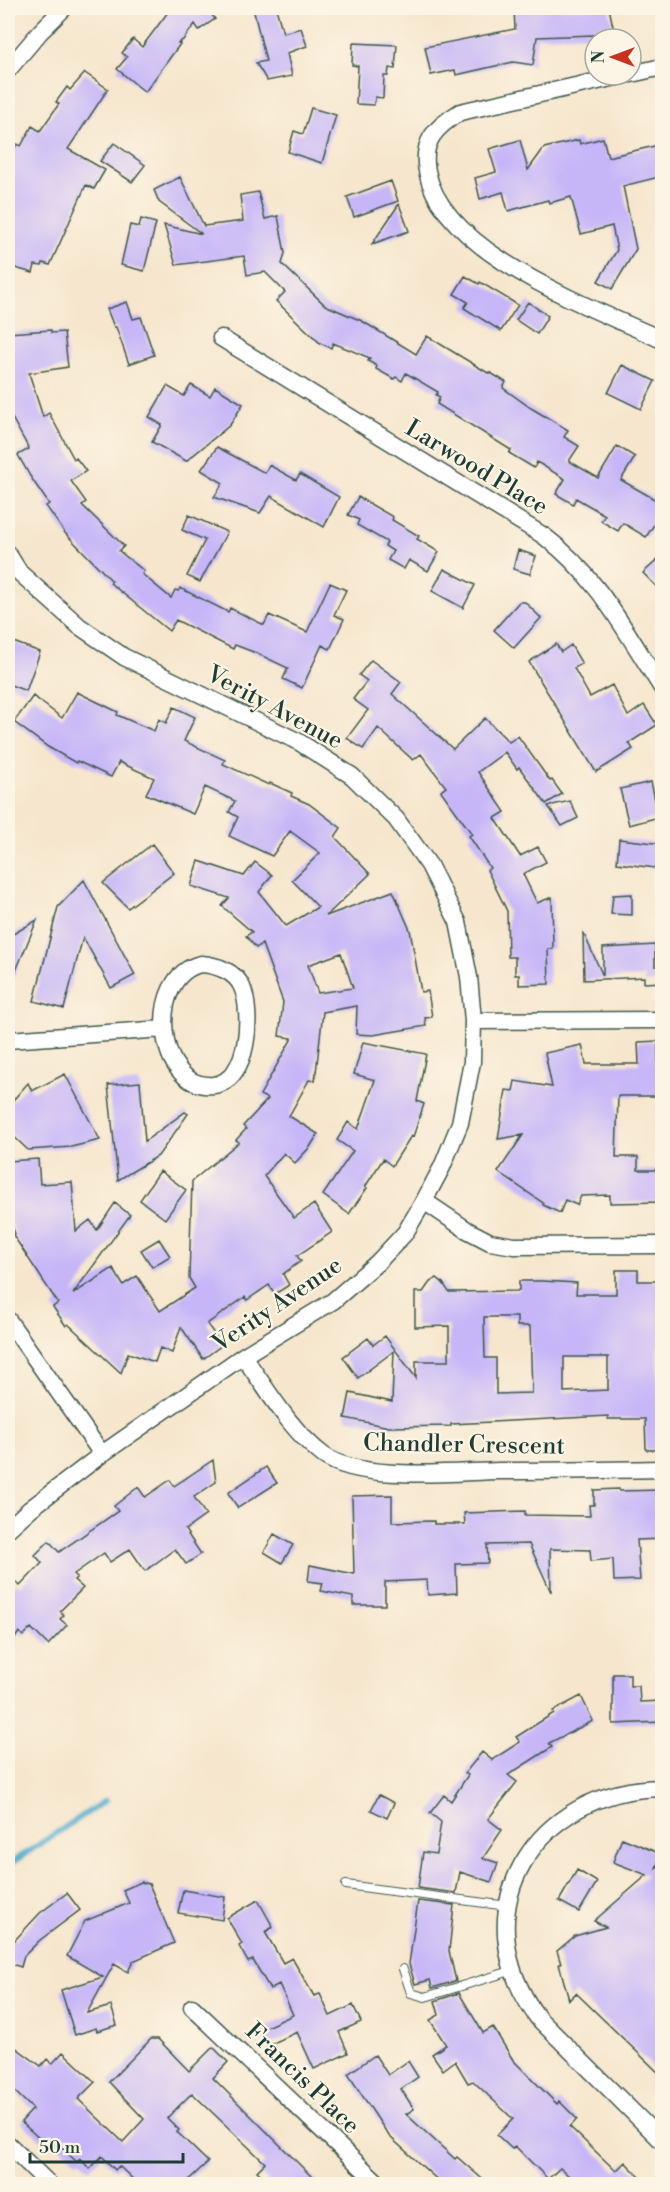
<svg xmlns="http://www.w3.org/2000/svg" width="670" height="2192" font-family="'Libre Bodoni',serif">
	<style>
		.lines { fill: none; stroke-linecap: round; stroke-linejoin: round }
		.stream { stroke: #4faacd; stroke-width: 6 }
		.building { fill: #c6b6f8; fill-rule: evenodd }
		.lane-casing { stroke: #3f564b; stroke-width: 10 }
		.street-casing { stroke: #3f564b; stroke-width: 19 }
		.lane { stroke: #fff; stroke-width: 8 }
		.street { stroke: #fff; stroke-width: 16 }
		.labels { text-anchor: middle; stroke-width: 4.5; stroke-linejoin: round; paint-order: stroke }
		.street-label { font-size: 24px; fill: #1f3d34; stroke: #fcf5e5 }
	</style>
	<rect width="100%" height="100%" fill="#fcf5e5"/>
	<filter id="ink" filterUnits="userSpaceOnUse"><feTurbulence type="fractalNoise" baseFrequency=".0167" numOctaves="2"/><feDisplacementMap in="SourceGraphic" scale="12" xChannelSelector="R" yChannelSelector="G"/><feConvolveMatrix kernelMatrix="1 2 1 2 8 2 1 2 1" color-interpolation-filters="sRGB"/></filter>
	<filter id="wash" filterUnits="userSpaceOnUse"><feTurbulence type="fractalNoise" baseFrequency=".008" numOctaves="4" result="noise"/><feDisplacementMap in="SourceGraphic" scale="24" xChannelSelector="R" yChannelSelector="G"/><feGaussianBlur stdDeviation="1.35" result="paint"/><feColorMatrix in="noise" values="0 0 0 0 0 0 0 0 0 0 0 0 0 0 0 0 0 1.4 0 .05"/><feComposite in="paint" operator="in"/></filter>
	<g filter="url(#wash)">
		<rect width="100%" height="100%" fill="#f6e6cd"/>
		<g class="lines">
			<!-- stream -->
			<path class="stream" d="M8,1865l97,-64"/>
		</g>
		<g id="blocks">
			<!-- building -->
			<path class="building" d="M171,8h36l8,11 -16,11 -4,-6 -12,16 -5,3 2,1 -35,48 -28,-23 10,-12 -5,-4 11,-14 9,8z
				M253,8h23l7,25 18,-5 6,18 -20,7 5,23 -25,5 -11,-18 10,-2z
				M514,8h95l6,28 -16,3h-4l-1,-4 -57,2 -4,28 -20,-3 -57,13 -1,-5 -24,5 -6,-28 90,-18z
				M353,43l44,2 -2,24 -6,-1 -1,8h-4l-1,22 -8,-1 -1,8 -18,-1 2,-38 -6,-1z
				M85,73l23,16 -40,60 37,21 -11,19 -8,-4 -36,80 -7,-2 -1,3 -7,-1 -2,8 -25,-7v-106l9,-16 4,2 11,-20 8,5 19,-27 -3,-2 11,-15 3,3z
				M311,108l25,7 -14,48 -34,-11 6,-21 9,3z
				M603,138l5,19 55,-13v32l-40,10 13,63 -24,40 -14,-8 19,-31 -5,-24 -31,8 -10,-37 -22,6 -1,-3 -40,11 -5,-19 -23,7 -5,-21 21,-6 -7,-23 31,-9 8,30 16,-22 35,-8 1,4z
				M114,143l31,22 -13,17 -32,-21z
				M180,177l24,49 39,-5 -3,-26 18,-3 7,27 13,-3 7,37 -3,11 43,41 37,16 54,33 11,-18 61,37 1,-1 17,10 -3,6 28,20 37,22 -4,7 15,9 -10,15 29,17 19,-32 18,11 -14,23 42,24v7l-17,26 -23,-14 -5,8 -17,-10 4,-6 -29,-17 -3,6 -17,-10 9,-15 -28,-17 -3,6 -25,-15 2,-3 -74,-46 3,-7 -4,-2 2,-3 -32,-19 -4,8 -6,-4 -2,2 -18,-10 1,-3 -9,-5 2,-3 -37,-15 -2,5 -11,-5 -44,-42 9,-9 -20,-20 -18,3 -3,-19 -68,9 -12,-40 38,9 -43,-32 -5,-12z
				M391,181l7,20 -44,16 -7,-20z
				M399,204l10,27 -37,13z
				M141,219l15,4 -12,48 -23,-6 9,-40 9,2z
				M465,276l14,8 1,-2 38,23 -17,26 -37,-23 4,-6 -14,-8z
				M127,302l6,17 8,-2 13,38 -25,9 -13,-37h-2l-7,-18z
				M528,302l20,14 -11,18 -21,-14z
				M51,330v3l13,-1 4,35 -39,6 14,44 6,-4 25,46 2,-1 10,13 -15,10 15,21 -4,3 42,41 -5,5 25,20 -2,3 29,24 4,-8 4,1 1,-3 48,24 2,-4 34,17 5,-10 38,17 23,-49 16,7 -12,25 10,4 -14,30 -8,-4 -20,43 -19,-9 5,-11 -32,-15 -21,-8 -2,4 -57,-29 -7,11 -59,-48 2,-2 -47,-48 -19,-27 3,-2 -19,-28 -12,-21 11,-6 -18,-33 -3,-11v-72z
				M622,365l33,16 -14,28 -33,-16z
				M191,385l19,11 5,-9 28,17 -13,21 -44,36 -34,-19 10,-17 -13,-8 18,-31 17,10z
				M217,447l48,26 4,-8 27,15 4,-6 39,23 -15,30 -53,-31 -11,17 -46,-16 9,-14 -22,-13z
				M358,497l35,20 -1,3 27,16 -2,3 22,13 -11,19 -19,-11 -5,9 -16,-9 5,-9 -8,-5 2,-4 -30,-17 2,-5 -11,-5z
				M189,515l38,17 -27,50 -13,-6 18,-36 -23,-10z
				M518,550l18,6 -6,18 -17,-5z
				M663,555v38l-20,-20z
				M444,569l31,16 -12,23 -31,-17z
				M519,602h6l16,16 -27,30 -20,-18z
				M8,640l32,12 -14,39 -18,-7z
				M556,644l5,8 10,-7 11,19 -8,4 16,29 22,-12 16,31 16,-11 13,20 -28,18 4,6 -37,23 -67,-110z
				M371,660l30,22 -9,12 61,55 32,-31 24,24 9,-6 32,45 2,-1 10,14 -16,10 -27,-37 -2,2 -12,-17 -27,20 27,40 -10,6 25,38 18,-9 8,15 -23,12 14,29 15,-6 1,52h-5l1,35 -30,1v-10h-4v-18h-7l-1,-46 -20,-41 3,-2 -21,-32 3,-2 -31,-43 5,-4 -25,-33 -8,6 -35,-32 -15,21 -16,-11 21,-28 -15,-11 14,-18 -8,-6z
				M77,692l41,20 -1,3 37,16 5,-12 7,4 8,-16 21,10 -11,24 41,19 -2,4 46,21 1,-2 22,10 -1,3 18,8 32,24 -6,9 35,37 -44,42 67,-25 17,39 11,62 7,-1 4,26 -7,1 1,8 -53,9 -17,-1 1,-28 -34,6 -8,69 -6,-1 -20,36 29,18 -8,13 -15,16 -11,-10 -20,23 30,42 20,-14 18,28 -35,24 4,5 -18,13 6,11 -14,9 -6,-9 -22,15 -2,-3 -38,27 15,21 -19,14 -22,-32 -9,26 -12,-5 -5,14 -27,-9 -7,20 -53,-49 -2,2 -13,-19 5,-4 -45,-68 2,-1 -7,-19v-54l30,-2 2,25 32,-2 4,49 14,-11 7,10 18,-27 15,12 -57,79 40,-26 10,17 14,-9 23,35 35,-23 -6,-10 3,-97 47,-39 -3,-2 10,-11 -3,-3 25,-27 -8,-4 32,-57 -13,-2 4,-34 -21,-58 -6,4 -10,-12 6,-4 -30,-26 7,-8 -38,-12 8,-25 45,15 11,-14 17,13 -13,17 27,34 32,-19 -26,-27 28,-27 -30,-22 -18,25 -43,-20 9,-19 -9,-5 6,-11 -30,-14 -12,27 -47,-20 8,-16 -35,-16 -8,15 -34,-16 -1,2 -28,-16 -34,-25 19,-26 29,22zM341,953l12,35 -35,5 -10,-28z
				M651,782l8,35 -30,8 -9,-36z
				M570,801l8,17 -16,8 -14,-20z
				M619,839l44,5v25l-46,-6z
				M152,844l22,29 -46,35 -25,-25z
				M84,880l51,95 -24,13 -28,-51 -19,72 -30,-8 24,-94z
				M632,894v21l-21,-1 2,-19z
				M37,920l-29,70v-53z
				M583,932l20,44v-28l52,-3v21h8v16l-19,1v-6l-60,3z
				M658,1041v22h5v33h-45l-2,61h22v13h25v32l-53,1v-8l-29,1 -4,9 -12,-5 -5,13 -17,-8v-2l-45,-31 25,-37 -25,4 8,-49 7,1 2,-10 37,6 -7,-34 37,-8 4,19h53l-1,-22z
				M363,1042l63,12 -9,47 7,3 -11,33 -2,-1 -19,30 -9,-7 -18,28 2,1 -18,26 -26,-19 30,-44 -16,-11 11,-18 10,7 17,-49 -21,-6z
				M65,1074l35,66 -29,7 -43,3 -20,-19v-25l20,-23 4,8z
				M140,1082l5,59 40,-29 3,2 -30,42 -40,24 -10,-95z
				M160,1171l26,19 -21,29 -25,-19z
				M159,1239l11,17 -18,11 -11,-17z
				M616,1270h22v11h25v65h-5l1,43h4v61h-17l-1,-31h-37v-3l-157,8v2l-62,1 -44,-9 5,-25 42,9 2,-51 -36,27 -15,-21 25,-19 5,7 12,-9 31,42v-17h33v-35l-34,1v-35h8l7,-10 7,-4 6,5 6,9 68,-1 2,-1v-9h23l35,2 -1,11h40zM484,1317h33v9h13l2,67 -36,1v-36h-11zM564,1357h44v33l-44,2z
				M213,1460l3,22 -22,15 12,18 -21,15 16,24 -15,10 -11,-15 -30,22 -15,-22 -20,13 -6,-9 -30,21 3,3 -3,3 9,8 -23,23 4,4 -4,4 7,6 -19,20 -17,-17 -8,8 -4,-4 -11,17v-58l8,-9 4,4 22,-23 -7,-8 14,-14 10,11 59,-41 -4,-5 24,-19 7,10 25,-17 4,6z
				M266,1467l11,16 -39,25 -10,-15z
				M619,1489v2l44,-1v49l-26,1 3,40 -26,1 -1,-22 -22,2 -1,-11 -40,-1 1,43 -22,-48 -42,1 1,18 -32,1 1,29 -29,2 -1,-15 -42,2v23h-32v-8l-32,-6 2,-8 -15,-2 2,-16 44,9 -2,-78 40,-1v27l42,-1v3h31l-1,-11 61,-2v4l65,1 -1,-11h5v-15z
				M274,1534l19,11 -11,18 -18,-11z
				M613,1674h17v12h9l1,16 23,-1v21l-50,2z
				M581,1696l12,25 -44,22 3,4 -44,28 9,7 -29,37 14,11 -19,28 15,5 -7,19 -31,-10 -4,21 -38,-5 5,-36 13,2 5,-32 -11,-9 14,-18 7,6 17,-26 -3,-2 17,-21 10,8 28,-18 -4,-5 38,-24 -1,-2z
				M379,1795l15,8 -7,15 -16,-8z
				M622,1838l39,16 -5,14 7,-6v215l-87,-84 -7,7 -10,-36h2l-4,-13 18,-15 31,-9 -12,-6 53,-46 -34,-13z
				M577,1870l20,12 -18,30 -20,-11z
				M141,1882l8,2 25,59 -41,18 -5,11 -14,-8 -27,49 24,-7 6,19 -20,6 -1,-3 -21,7 -14,-45 42,-13 -36,-21 18,-35 44,-18 -6,-13z
				M183,1890l42,7 -3,23 -44,-7z
				M67,1893l13,17 -40,30 -16,16 -3,11 -13,-4v-25l7,2 25,-27z
				M258,1900l15,27 -8,5 18,31 9,-5 22,38 6,-2 10,22 23,-11 8,17 -22,10 9,21 -34,16 -17,-37 -30,14 -7,-16 33,-15 -14,-31 -9,5 -17,-29 -5,2 -9,-16 3,-2 -15,-26z
				M418,1901l36,4 -5,46 7,30 -24,7 -2,-8 -15,4 -6,-20z
				M459,1993l24,40 10,-6 20,33 44,44 2,-3 18,18 -7,8 46,44 9,-9 22,22h-69l-18,-16 -12,11 -33,-33 -3,3 -15,-14 16,-16 -40,-38 -5,2 -13,-22 -12,9 -11,-16 14,-9 -16,-25 9,-5 -4,-14z
				M151,2039h7l31,32 24,-24 15,15 -15,16 106,106h-48l-14,-13 8,-8 -73,-70 -25,25 12,12 -2,2 31,30 -24,22h-46l-19,-18 -4,4 -13,-14 -12,13 -10,-10 -3,3 -22,-20 -5,6 -29,-26 12,-13 -25,-24v-43l33,24 6,-7 5,5 11,-12 32,30 -17,17 45,43 21,-23 -35,-37z
				M375,2055l13,20 20,-14 10,16 -17,12 13,20 -8,5 49,45 2,-2 31,27h-46l-53,-48 -41,-62z"/>
		</g>
	</g>
	<g filter="url(#ink)">
		<use href="#blocks" fill-opacity="0" stroke="#3f564b" stroke-width="1.5"/>
		<g class="lines">
			<!-- lane casing -->
			<g class="lane-casing">
				<path id="lane" d="M346,1885l162,21
					M403,1969l8,24 14,4 86,-26"/>
			</g>
			<!-- street casing -->
			<g class="street-casing">
				<path id="street" d="M8,70l32,-38 24,-24
					M631,74l31,-7
					M625,75l-165,37c-24,15 -39,29 -33,59 15,83 167,137 235,169
					M221,338l323,198c54,40 82,97 118,152
					M8,554l12,19 59,53 45,31 175,85 53,34 44,43 33,46 29,57 11,55 4,44 -1,41 -12,61 -18,44 -18,34 -19,32 -27,29 -45,39 -90,55 -141,98 -72,55 -22,20
					M201,964c15,1 34,7 41,23 11,26 7,95 -29,98 -57,6 -68,-109 -12,-121z
					M473,1021l189,-1
					M8,1040l156,-11
					M424,1201l43,29 23,12 24,4 148,-1
					M8,1320l94,134
					M243,1356c24,33 47,74 80,99 37,27 130,17 175,16 55,0 110,-1 164,-2
					M662,1788c-127,1 -203,123 -124,230l124,123
					M192,2007l187,177
					M8,2144l41,40"/>
			</g>
			<!-- lane -->
			<use href="#lane" class="lane"/>
			<!-- street -->
			<use href="#street" class="street"/>
		</g>
	</g>
	<g class="labels">
		<!-- street labels -->
		<g class="street-label">
			<text transform="translate(477 467) rotate(31)" y="8">Larwood Place</text>
			<text transform="translate(275 707) rotate(28)" y="8">Verity Avenue</text>
			<text transform="translate(277 1304) rotate(-34)" y="8">Verity Avenue</text>
			<text transform="translate(464 1444) rotate(1)" y="8">Chandler Crescent</text>
			<text transform="translate(303 2078) rotate(44)" y="8">Francis Place</text>
		</g>
	</g>
	<!-- margin -->
	<rect width="670" height="2192" fill="none" stroke="#fcf5e5" stroke-width="30"/>
	<!-- north arrow -->
	<g transform="translate(613 57) rotate(270)"><circle r="28" fill="#fcf5e5" stroke="#a4ab9e" stroke-width="1.5"/>
	<path d="M0-4.5L10 22L0 15L-10 22Z" fill="#c8321e"/>
	<text y="-9" font-size="16" font-weight="bold" text-anchor="middle" fill="#1f3d34">N</text>
	</g>
	<!-- scale -->
	<path d="M30 2153v9h153v-9" fill="none" stroke="#1f3d34" stroke-width="3"/>
	<text x="39" y="2153" font-size="18" fill="#1f3d34" stroke="#fcf5e5" stroke-width="4.5" paint-order="stroke">50 m</text>
</svg>
